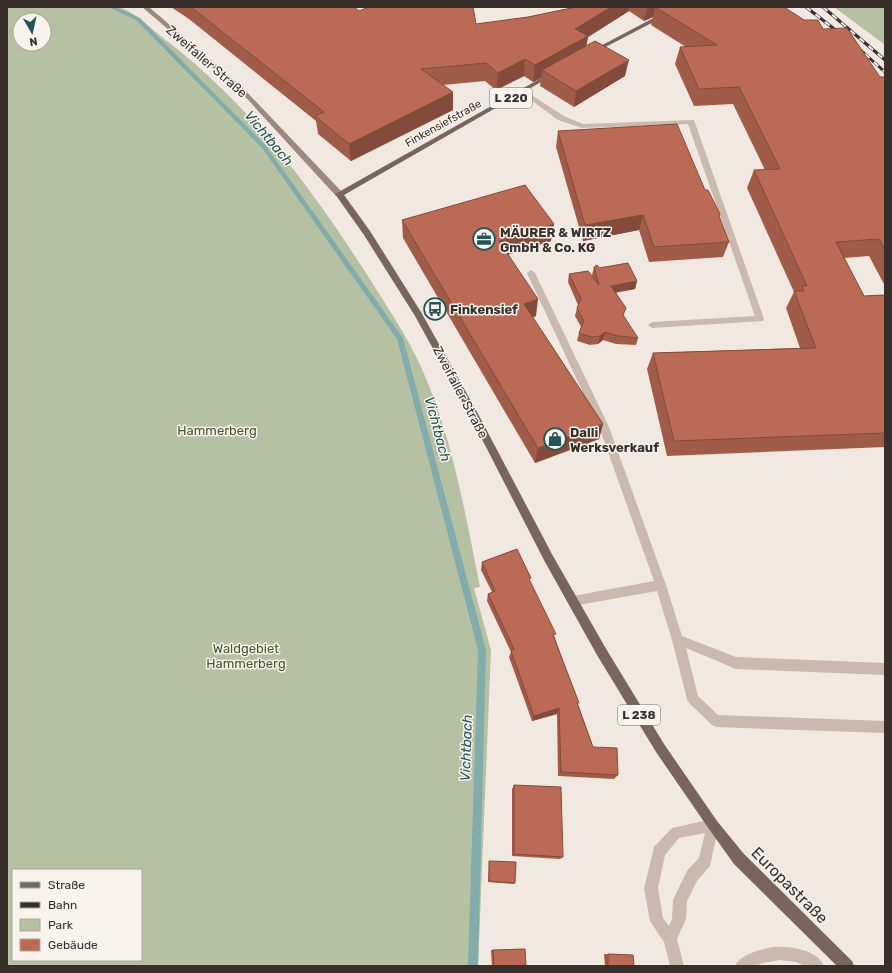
<svg xmlns="http://www.w3.org/2000/svg" width="892" height="973" font-family="Rubik,sans-serif">
	<style>
		.green { fill: #b6c0a2; fill-rule: evenodd }
		.lines { fill: none; stroke-linecap: round; stroke-linejoin: round }
		.stream { fill: #82abac; fill-rule: evenodd }
		.service { fill: #c9b9ae; fill-rule: evenodd }
		.tertiary { fill: #c9b9ae; fill-rule: evenodd }
		.secondary { fill: #9c897f; fill-rule: evenodd }
		.primary { fill: #78665e; fill-rule: evenodd }
		.rail-casing { stroke: #382f2b; stroke-width: 3 }
		.rail { stroke: #f9f3ed; stroke-width: 2; stroke-dasharray: 6; stroke-linecap: butt }
		.wall { fill: #a15c49 }
		.shaded-wall { fill: #834b3c }
		.building { fill: #bb6b55; stroke: #834b3c }
		.labels { text-anchor: middle; stroke-width: 3; stroke-linejoin: round; paint-order: stroke }
		.far-street-label { font-size: 11px; fill: #382f2b; stroke: #f9f3ed }
		.shield { fill: #f9f3ed; stroke: #726a65; stroke-width: 1 }
		.shield-label { font-size: 12px; font-weight: bold; fill: #382f2b }
		.street-label { font-size: 13px; fill: #382f2b; stroke: #f9f3ed }
		.poi-label { font-size: 13px; font-weight: bold; fill: #382f2b; stroke: #f9f3ed; text-anchor: start }
		.park-label { font-size: 13px; fill: #485431; stroke: #f9f3ed }
		.water-label { font-size: 14px; font-style: italic; fill: #245456; stroke: #f9f3ed }
		.near-street-label { font-size: 16px; fill: #382f2b; stroke: #f9f3ed }
	</style>
	<rect width="100%" height="100%" fill="#f1e9e1"/>
	<!-- green -->
	<path class="green" d="M7,7c29,0 57,0 86,0 8,0 21,-2 29,1 13,5 25,17 36,26 88,65 155,155 213,247 20,32 42,64 56,100 27,65 39,137 53,206l-6,1 17,62 -13,316h-471zM20,20h24v24h-24zM13,870h128v90h-128z
		M834,7h51v38z"/>
	<g class="lines">
		<!-- stream -->
		<path class="stream" d="M109,7h6l25,11 126,128 137,192 83,312 -8,316h-10l10,-316 -81,-311 -135,-191 -126,-128z"/>
		<!-- service -->
		<path class="service" d="M522,89l42,27 19,8 111,-4 70,199 -1,2 -111,7 -4,-3 4,-3 103,-6 -67,-192 -106,4 -24,-8 -38,-28v-2z
			M531,270l4,3 74,154 57,158 16,51 54,21 149,6v12l-149,-6 -50,-21 12,48 20,19 167,6v12l-169,-6 -4,-2 -23,-22 -2,-4 -15,-59 -15,-49 -84,15 -4,-1 -1,-4 1,-4 4,-1 81,-15 -55,-154 -72,-154z"/>
		<!-- tertiary -->
		<path class="tertiary" d="M713,819l4,2 2,4 -8,36 -1,5 -13,15 -10,20 -1,18 -9,20 7,27h-14l-6,-24 -14,-21 -6,-33 9,-36 1,-5 18,-19zM705,833l-6,25 -12,13 -14,29 -1,19 -3,7 -6,-8 -5,-30 7,-33 14,-17z
			M772,947c16,-1 45,2 52,19h-19l-9,-4 -16,-2 -17,3 -8,3h-20c5,-12 25,-16 37,-19z"/>
		<!-- secondary -->
		<path class="secondary" d="M142,7h7l94,81 99,104v4h-6l-97,-106z"/>
		<!-- primary -->
		<path class="primary" d="M680,7h9l-22,8 -73,38 -5,-1 74,-39z
			M550,73l5,1 -211,121 26,36 51,81 55,98 77,146 52,91 59,97 53,77 27,33 108,107 2,5h-17l-103,-102 -25,-35 -53,-77 -59,-97 -52,-93 -75,-146 -55,-100 -51,-81 -29,-41z"/>
		<!-- rail casing -->
		<g class="rail-casing">
			<path id="rail" d="M806,7l36,28
				M823,7l62,53
				M856,46l29,26"/>
		</g>
		<!-- rail -->
		<use href="#rail" class="rail"/>
	</g>
	<!-- wall -->
	<path class="wall" d="M171,7h183l5,4 117,13 52,-7 48,-10h208l20,13 19,9 57,48h5v209l-16,-30 -25,2 20,38 21,-1v152l-218,9 -20,-87 6,-16 147,-5 -14,-40 8,-16 -47,-104 7,-18h11l-32,-66 -39,2 -19,-42 5,-17h6l-35,-22 2,-8 -9,4 -15,-10 -41,26 -2,9 39,30 -51,31 -34,-21 1,-8 -8,4 -9,-6 -28,14 -11,-9 -42,4 10,25 -102,51 -33,-27 -2,-13 -127,-102z
		M558,131l147,59 15,24 -1,3 10,25 -6,15 -74,5 -10,-32 -56,11 -27,-94z
		M402,220l149,21 -43,14 28,61 -3,1 70,107 -4,15 -64,24 -132,-225z
		M594,267l43,14 -2,8 -19,3 8,24 14,22 -2,7 -20,-1 -13,-4 -5,4 -8,1 -13,-4 2,-8 2,-6 -6,-11 2,-8 1,-3 -10,-23 1,-8 24,3 -1,-2z
		M482,562l48,20 25,56 38,109 25,28 -4,4 -56,-3 -1,-62 -25,7 -23,-64 2,-5 -24,-51 1,-7 4,-2 -11,-22z
		M514,785l49,72 -3,2 -48,-3v-67z
		M489,861l26,22 -1,1 -26,-2z
		M525,949l1,17h-34l-1,-16z
		M604,954l29,1 1,11h-29z"/>
	<!-- shaded-wall -->
	<path class="shaded-wall" d="M611,7h19l-1,4 -41,26 -3,16 -43,17 -1,8 -8,4 2,-17 40,-36z
		M647,7h29h-21l-2,10 -9,4z
		M525,59l-1,17 -28,14 2,-17z
		M629,60l-4,16 -51,31 2,-16z
		M453,92v18l-102,51 -2,-17z
		M643,215l-4,15 -56,11 2,-16z
		M554,224l-3,17 -53,17 1,-17z
		M637,281l-2,8 -26,5 2,-8z
		M538,299l-2,17 -14,5 2,-17z
		M605,332l-2,8 -5,4 2,-8z
		M603,424l-4,15 -64,24 3,-15z
		M559,708l-2,6 -25,7 2,-5z"/>
	<!-- building -->
	<path class="building" d="M191,7h163l5,4 10,-4h104l3,17 52,-7 48,-10h35l-36,22 13,7 -53,29 -10,-6 -27,14 -12,-10 -65,6 32,23 -104,52 -34,-28 9,-4z
		M655,7h129l20,13h14l5,9 24,-1 33,49h5v173l-6,-11 -43,3 28,54 21,-1v138l-211,8 -21,-88 163,-5 -22,-57h10l-2,-5h5l-53,-116 26,-1 -41,-82 -40,2 -19,-42 37,-2z
		M595,41l34,19 -53,31 -34,-21z
		M677,124l28,66h3l12,24 -1,2 10,26 -75,5 -11,-32 -58,10 -27,-94z
		M525,185l29,39 -55,17 39,58 -14,5 79,120 -65,24 -136,-228z
		M628,263l9,18 -26,5 15,22 -3,7 15,23 -20,-2 -13,-4 -5,4 -9,1 -12,-4 5,-12 -7,-13 4,-9 -12,-25 19,-3 11,14 -5,-18 3,-2 2,3z
		M517,549l14,29 -2,1 27,55 -3,1 26,68h-2l16,44 24,1 1,27 -57,-3 -2,-64 -25,8 -23,-65 3,-2 -26,-55 7,-3 -13,-29z
		M514,785l47,2 2,70 -49,-3z
		M489,861l27,1 -1,21 -26,-2z
		M525,949l1,17h-32l-1,-16z
		M608,954l25,1 1,11h-26z"/>
	<!-- icons -->
	<defs>
		<g id="office-ring" transform="scale(1.15)"><circle r="9.5" fill="#f9f3ed" stroke="#245456" stroke-width="1.5"/><path d="M-6-3h4V-5.5h4V-3h4V5H-6ZM-1-4.5V-3h2v-1.5ZM-6 0V1H6V0Z" fill="#245456"/></g>
		<g id="bus-ring" transform="scale(1.15)"><circle r="9.5" fill="#f9f3ed" stroke="#245456" stroke-width="1.5"/><path d="M-5-6H5V4H4V6H2V4H-2V6H-4V4H-5ZM-3.5-4V0h7V-4ZM-3.5 1.2v1.5H-2V1.2ZM2 1.2v1.5H3.5V1.2Z" fill="#245456"/></g>
		<g id="shop-ring" transform="scale(1.15)"><circle r="9.5" fill="#f9f3ed" stroke="#245456" stroke-width="1.5"/><path d="M-5-2.5h2.3a2.7 3.5 0 0 1 5.4 0H5L5.5 6h-11ZM-1.5-2.5h3a1.5 2.3 0 0 0-3 0Z" fill="#245456"/></g>
	</defs>
	<g fill-rule="evenodd">
		<use href="#office-ring" x="484" y="239"/>
		<use href="#bus-ring" x="435" y="309"/>
		<use href="#shop-ring" x="555" y="439"/>
	</g>
	<g class="labels">
		<!-- far-street labels -->
		<g class="far-street-label">
			<text transform="translate(443 123) rotate(-29)" y="4">Finkensiefstraße</text>
		</g>
		<!-- shield labels -->
		<g class="shield">
			<rect x="490" y="88" width="42" height="20" rx="3"/>
			<rect x="618" y="705" width="42" height="20" rx="3"/>
		</g>
		<g class="shield-label">
			<text x="511" y="102">L 220</text>
			<text x="639" y="719">L 238</text>
		</g>
		<!-- street labels -->
		<g class="street-label">
			<text transform="translate(207 61) rotate(41)" y="5">Zweifaller Straße</text>
			<text transform="translate(461 392) rotate(62)" y="5">Zweifaller Straße</text>
		</g>
		<!-- poi labels -->
		<g class="poi-label">
			<text x="500" y="237">MÄURER &amp; WIRTZ<tspan x="500" dy="15">GmbH &amp; Co. KG</tspan></text>
			<text x="450" y="314">Finkensief</text>
			<text x="570" y="437">Dalli<tspan x="570" dy="15">Werksverkauf</tspan></text>
		</g>
		<!-- park labels -->
		<g class="park-label">
			<text x="217" y="435">Hammerberg</text>
			<text x="246" y="653">Waldgebiet<tspan x="246" dy="15">Hammerberg</tspan></text>
		</g>
		<!-- water labels -->
		<g class="water-label">
			<text transform="translate(269 138) rotate(50)" y="5">Vichtbach</text>
			<text transform="translate(438 429) rotate(75)" y="5">Vichtbach</text>
			<text transform="translate(466 748) rotate(-88)" y="5">Vichtbach</text>
		</g>
		<!-- near-street labels -->
		<g class="near-street-label">
			<text transform="translate(790 885) rotate(45)" y="6">Europastraße</text>
		</g>
	</g>
	<!-- border -->
	<rect width="892" height="973" fill="none" stroke="#382f2b" stroke-width="16"/>
	<!-- legend -->
	<rect x="12" y="869" width="130" height="92" fill="#f9f3ed" stroke="#aca59f"/>
	<rect x="20" y="882" width="20" height="6" fill="#78665e" stroke="#aca59f"/>
	<text x="48" y="889" font-size="12" fill="#382f2b">Straße</text>
	<rect x="20" y="902" width="20" height="6" fill="#382f2b" stroke="#aca59f"/>
	<text x="48" y="909" font-size="12" fill="#382f2b">Bahn</text>
	<rect x="20" y="919" width="20" height="12" fill="#b6c0a2" stroke="#aca59f"/>
	<text x="48" y="929" font-size="12" fill="#382f2b">Park</text>
	<rect x="20" y="939" width="20" height="12" fill="#bb6b55" stroke="#aca59f"/>
	<text x="48" y="949" font-size="12" fill="#382f2b">Gebäude</text>
	<!-- north arrow -->
	<g transform="translate(32 32) rotate(171)"><circle r="19" fill="#f9f3ed" stroke="#aca59f"/>
	<path d="M0-3L7 15L0 10L-7 15Z" fill="#245456"/>
	<text y="-6" font-size="11" font-weight="bold" text-anchor="middle" fill="#382f2b">N</text>
	</g>
</svg>
